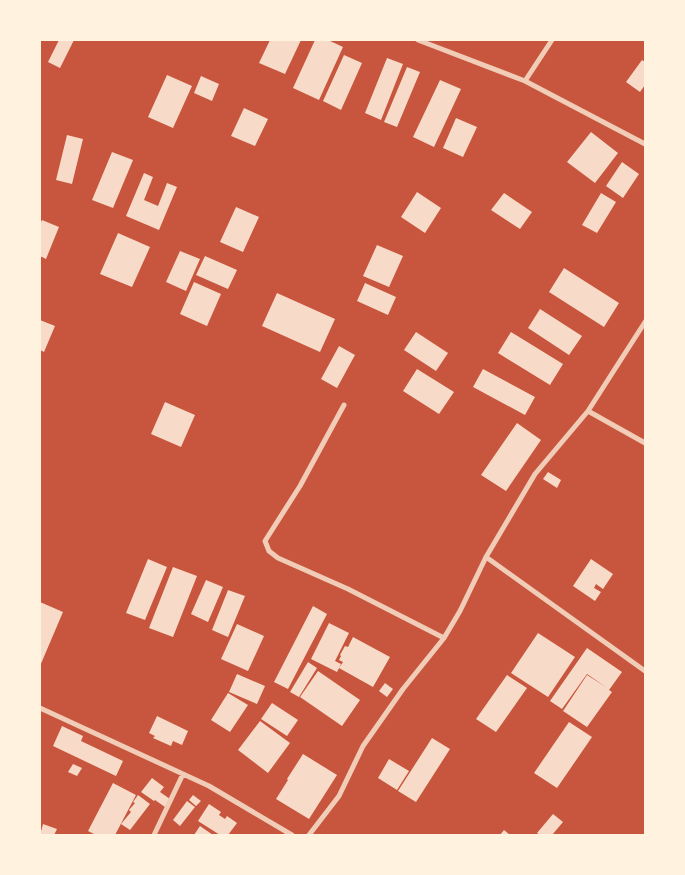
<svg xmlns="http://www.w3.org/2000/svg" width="685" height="875" font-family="'Open Sans',sans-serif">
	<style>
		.building { fill: #f7dbc8 }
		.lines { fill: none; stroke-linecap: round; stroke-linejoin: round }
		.minor { stroke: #f1ccb7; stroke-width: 5 }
	</style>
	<rect width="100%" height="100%" fill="#c8553d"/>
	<!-- building -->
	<path class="building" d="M59,40h15l-14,28 -12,-6z
		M270,40h31l-16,34 -26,-11z
		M315,40h13l15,7 -24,53 -26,-12z
		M344,55l18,8 -21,47 -18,-9z
		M387,58l16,6 -22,56 -16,-7z
		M642,60l3,2v23l-5,7 -14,-10z
		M407,67l13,5 -23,55 -13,-5z
		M167,75l25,11 -19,42 -25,-11z
		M201,76l18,8 -7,17 -18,-8z
		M440,80l21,9 -27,58 -21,-10z
		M244,108l24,11 -13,27 -24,-10z
		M456,118l21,9 -14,30 -20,-9z
		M591,132l27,21 -23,30 -28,-21z
		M67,135l16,4 -11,45 -16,-4z
		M112,152l21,8 -20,48 -21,-8z
		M622,162l17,12 -16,24 -17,-12z
		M144,173l9,4 -9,23 14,6 9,-23 10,4 -18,43 -33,-14z
		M417,192l24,16 -16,25 -24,-16z
		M504,193l28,19 -12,17 -29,-19z
		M601,193l15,9 -19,31 -15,-8z
		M236,207l23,10 -16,35 -23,-10z
		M42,220l17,7 -13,32 -6,-3v-32z
		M118,233l32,14 -18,40 -32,-13z
		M377,245l26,11 -14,31 -26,-11z
		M180,251l20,8 -14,32 -20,-9z
		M205,256l32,14 -9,19 -32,-14z
		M564,268l55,35 -15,24 -55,-35z
		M194,282l27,12 -14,32 -27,-12z
		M365,283l31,14 -8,18 -31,-14z
		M277,293l58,26 -15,33 -58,-26z
		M540,309l42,27 -13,19 -41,-27z
		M40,320l15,6 -11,26 -4,-2z
		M416,332l32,21 -12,18 -32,-21z
		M511,332l52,32 -13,21 -52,-32z
		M339,346l16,9 -18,33 -16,-9z
		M417,369l37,23 -15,22 -36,-23z
		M483,369l52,28 -10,18 -52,-28z
		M165,402l30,13 -14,32 -30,-13z
		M517,423l24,17 -35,51 -25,-16z
		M548,472l13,8 -4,8 -14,-9z
		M148,559l19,8 -22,53 -19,-7z
		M591,559l22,15 -10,15 -7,-5 -2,4 7,4 -6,9 -22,-15z
		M173,567l24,9 -24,61 -24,-9z
		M206,580l17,7 -15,35 -17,-8z
		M228,590l17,6 -17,41 -16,-7z
		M40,602l23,10 -23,54z
		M313,606l14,8 -39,75 -14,-7z
		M329,623l20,10 -14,28 6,3 -4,8 -26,-13z
		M237,624l27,12 -16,35 -27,-12z
		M538,633l37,24 -27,40 -37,-24z
		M353,637l37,20 -17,30 -34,-19 4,-6 -4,-2 2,-4 -1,-1 5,-9 3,1z
		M587,648l35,24 -13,18 3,2 -25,35 -24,-16 24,-36 19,12 -19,-13 -25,35 -12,-8z
		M308,662l9,6 -18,29 -9,-5z
		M318,671l42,29 -18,26 -42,-29z
		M237,674l28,12 -8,18 -28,-12z
		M507,675l20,13 -31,44 -20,-13z
		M385,683l8,6 -6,8 -8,-6z
		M228,693l20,12 -18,27 -19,-12z
		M272,703l26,17 -11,16 -26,-17z
		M157,716l31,15 -6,14 -9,-4 -2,5 -18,-8 2,-2 -6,-3z
		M260,721l30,22 -22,30 -30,-23z
		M569,722l23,15 -35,51 -23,-15z
		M62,726l21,10 -2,5 42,20 -7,15 -63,-30z
		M432,738l18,11 -34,53 -18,-11z
		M303,754l34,21 -28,44 -33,-20 12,-19 -1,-1z
		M389,759l20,12 -12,19 -19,-12z
		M73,764l9,4 -5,8 -9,-4z
		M152,778l12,9 -4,5 10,7 -5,8 -10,-7 -1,1 -13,-9z
		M113,783l23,12 -21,40h-19l-8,-4z
		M138,795l12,9 -20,26 -9,-6 10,-12 -2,-2 6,-7 -2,-1z
		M193,795l8,6 -5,5 -7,-6z
		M187,801l8,6 -15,19 -7,-6z
		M209,804l12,8 -2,3 6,4 2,-3 10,7 -9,12h-8l-22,-14z
		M553,814l10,8 -11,13h-12l-3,-2z
		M43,824l14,5 -3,6h-14z
		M200,826l13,9h-19z
		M504,830l6,5h-10z"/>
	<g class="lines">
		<!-- minor -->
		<path class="minor" d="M418,40l107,41 120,63
			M525,81l27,-41
			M344,405l-44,81 -35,55 4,10 9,7 70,31 96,49
			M588,411l57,32
			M486,557l159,114
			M40,708l169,78 83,49
			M154,835l29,-61
			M309,835l30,-39 24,-50 40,-57 41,-51 16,-27 26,-54 49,-83 53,-63 57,-89"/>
	</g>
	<!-- border -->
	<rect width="685" height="875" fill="none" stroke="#fff3e0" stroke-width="82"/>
</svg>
